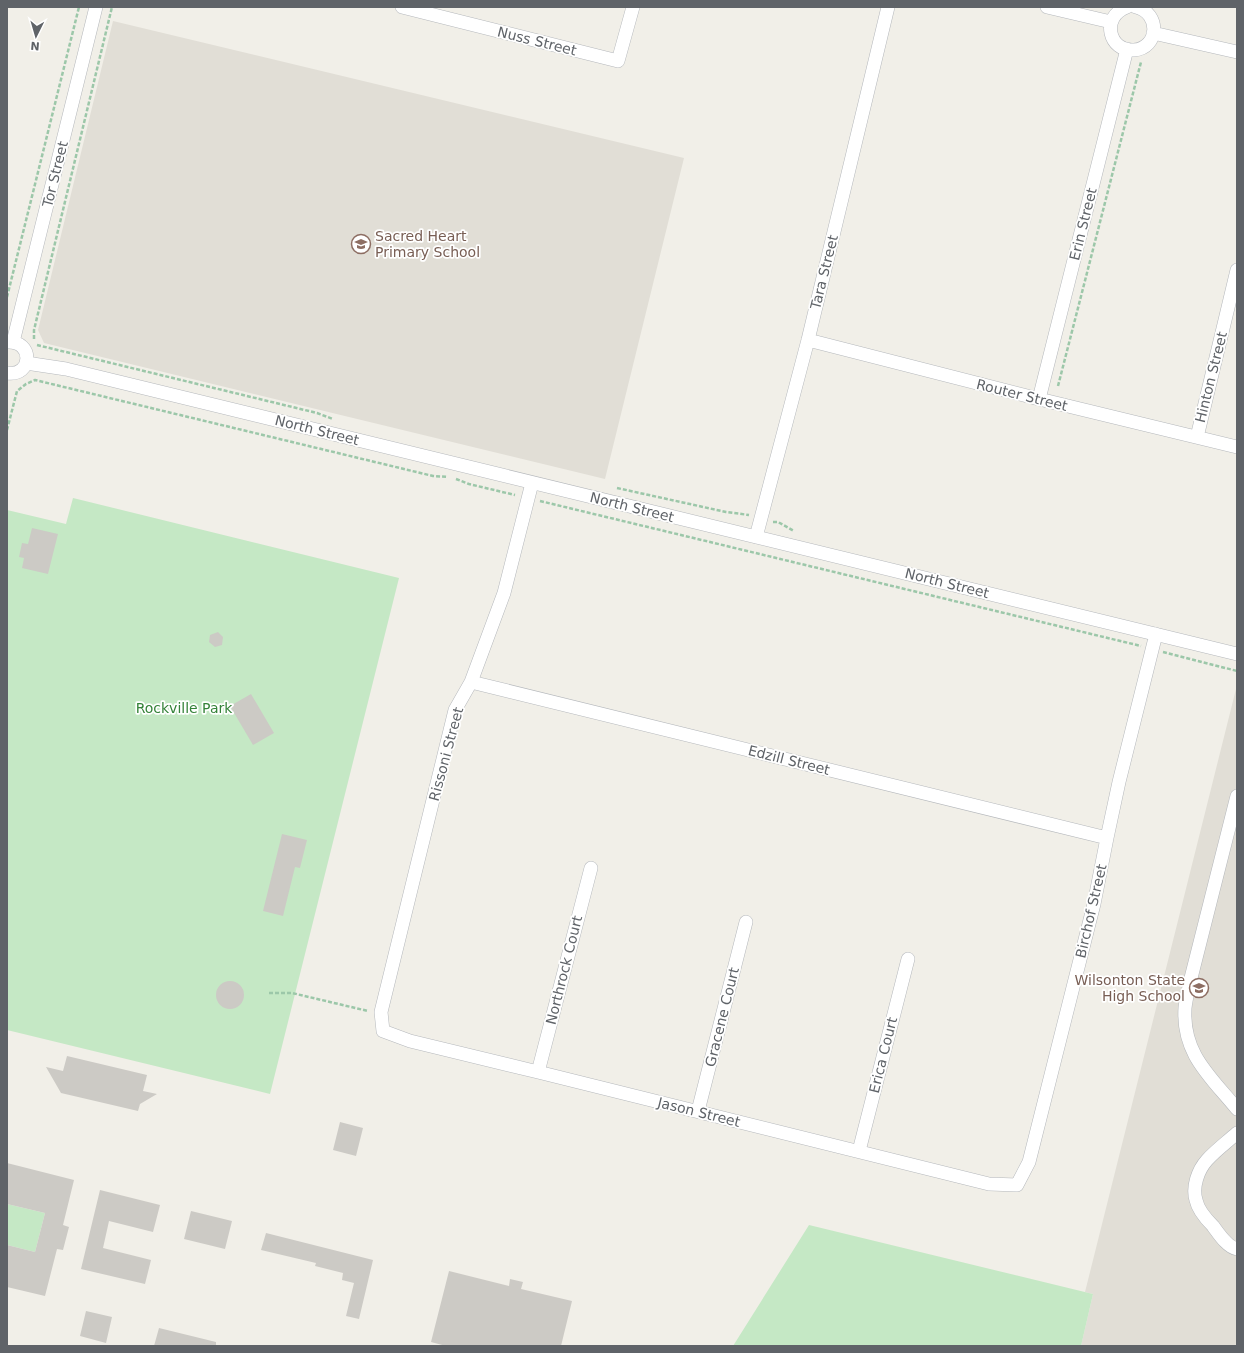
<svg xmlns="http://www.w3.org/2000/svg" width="1244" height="1353" font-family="'DejaVu Sans',sans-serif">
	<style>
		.education { fill: #e1ded6 }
		.green { fill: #c5e8c5 }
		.building { fill: #cccac5 }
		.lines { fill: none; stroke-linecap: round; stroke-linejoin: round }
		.minor-casing { stroke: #b5b8bc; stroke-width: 14 }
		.path { stroke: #9cc7a9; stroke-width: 2.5; stroke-dasharray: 4 2; stroke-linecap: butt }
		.minor { stroke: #fff; stroke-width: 13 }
		.labels { text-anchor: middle; stroke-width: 3.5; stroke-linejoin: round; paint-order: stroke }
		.street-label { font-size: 14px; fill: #5f6368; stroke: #fff }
		.education-label { font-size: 14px; fill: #785e54; stroke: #fff; text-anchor: start }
		.park-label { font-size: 14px; fill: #348238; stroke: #fff }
	</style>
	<rect width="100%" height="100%" fill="#f1efe8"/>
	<!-- education -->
	<path class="education" d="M113,21l571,137 -79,321 -561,-136 -6,-13z
		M1237,685v661h-156l12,-52 -8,-2z"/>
	<!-- green -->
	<path class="green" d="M73,498l326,80 -129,516 -263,-64v-520l59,14z
		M7,1204l38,9 -10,39 -28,-7z
		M809,1225l284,69 -12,52h-348z"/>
	<!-- building -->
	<path class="building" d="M32,528l26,6 -10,40 -26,-6 2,-10 -5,-1 3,-14 6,1z
		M218,632l5,5 -1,8 -7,2 -6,-5 1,-7z
		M251,694l23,39 -21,12 -23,-39z
		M282,834l25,6 -7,28 -5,-1 -12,49 -20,-5z
		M216 995a14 14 0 1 1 28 0a14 14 0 1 1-28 0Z
		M67,1056l80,19 -4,16 14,3 -17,10 -2,7 -77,-18 -15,-26 17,4z
		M340,1122l23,6 -7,28 -23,-6z
		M7,1163l67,17 -11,45 6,2 -6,23 -6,-1 -12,47 -38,-9v-42l28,7 10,-39 -38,-9z
		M100,1190l60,15 -7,27 -44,-11 -6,27 48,12 -6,24 -64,-15z
		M191,1211l41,10 -7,28 -41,-10z
		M266,1233l107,27 -14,59 -13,-3 8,-33 -12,-3 1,-7 -28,-7 1,-3 -55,-13z
		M449,1271l60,15 1,-7 13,3 -2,7 51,12 -11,45h-115l-15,-4z
		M86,1311l26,6 -6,26 -26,-7z
		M159,1328l57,14v4h-62z"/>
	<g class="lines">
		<!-- minor casing -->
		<g class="minor-casing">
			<path id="minor" d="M402,7l216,54 15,-54
				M1047,7l64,15
				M1127,7c-27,10 -18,45 7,43 25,-2 27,-37 2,-43
				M1153,33l84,19
				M808,340l231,59 198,48
				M7,342c27,-2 26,35 0,31
				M13,342l83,-335
				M26,363l40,6 1171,285
				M1039,399l88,-350
				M1197,437l40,-167
				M532,483l-28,110 -33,89 -16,28 -74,302 2,19 27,10 128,31 451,112 28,1 12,-23 65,-258 13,-66 12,-56 37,-148
				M756,537l52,-197 80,-333
				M471,682l636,156
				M1237,796l-46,182c-2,10 -5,20 -6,30 -3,46 26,69 52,101
				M538,1072l53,-204
				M698,1111l48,-189
				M1237,1133c-10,9 -21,17 -30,27 -9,10 -15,27 -11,40 2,10 10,19 17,26 6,8 14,21 24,23
				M859,1151l49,-192"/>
		</g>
		<!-- path -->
		<path class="path" d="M7,297l72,-290
			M34,339v-9l78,-323
			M37,345l280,68 16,6
			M1058,386l83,-324
			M7,430l10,-39 9,-7 9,-4 398,96 15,1
			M456,479l13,5 46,11
			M617,488l109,24 23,3
			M540,501l601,145
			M773,522h5l16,9
			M1163,652l74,19
			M269,993h23l76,18"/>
		<!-- minor -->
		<use href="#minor" class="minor"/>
	</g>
	<!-- icons -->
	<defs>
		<g id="school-ring" transform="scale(1)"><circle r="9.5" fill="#fff" stroke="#8d6e63" stroke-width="1.5"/><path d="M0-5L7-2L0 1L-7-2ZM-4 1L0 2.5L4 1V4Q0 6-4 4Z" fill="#8d6e63"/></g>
	</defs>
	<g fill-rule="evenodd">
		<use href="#school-ring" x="361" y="244"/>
		<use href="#school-ring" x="1199" y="988"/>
	</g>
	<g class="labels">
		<!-- street labels -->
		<g class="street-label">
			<text transform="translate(537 41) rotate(14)" y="5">Nuss Street</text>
			<text transform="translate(55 174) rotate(-76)" y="5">Tor Street</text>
			<text transform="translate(1083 224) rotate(-76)" y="5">Erin Street</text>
			<text transform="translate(824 272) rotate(-76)" y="5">Tara Street</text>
			<text transform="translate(1211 377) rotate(-76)" y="5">Hinton Street</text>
			<text transform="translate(1022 395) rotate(14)" y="5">Router Street</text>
			<text transform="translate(317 430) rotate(14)" y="5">North Street</text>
			<text transform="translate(632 507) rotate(14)" y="5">North Street</text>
			<text transform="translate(947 583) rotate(14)" y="5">North Street</text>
			<text transform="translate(446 754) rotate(-75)" y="5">Rissoni Street</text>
			<text transform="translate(789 760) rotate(14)" y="5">Edzill Street</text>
			<text transform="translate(1091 911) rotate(-77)" y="5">Birchof Street</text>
			<text transform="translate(564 970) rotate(-76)" y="5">Northrock Court</text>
			<text transform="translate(722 1017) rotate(-76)" y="5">Gracene Court</text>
			<text transform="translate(883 1055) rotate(-76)" y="5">Erica Court</text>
			<text transform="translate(699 1112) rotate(14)" y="5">Jason Street</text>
		</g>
		<!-- education labels -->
		<g class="education-label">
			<text x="375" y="241">Sacred Heart<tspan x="375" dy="16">Primary School</tspan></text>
			<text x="1185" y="985" text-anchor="end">Wilsonton State<tspan x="1185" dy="16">High School</tspan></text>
		</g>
		<!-- park labels -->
		<g class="park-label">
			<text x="184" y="713">Rockville Park</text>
		</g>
	</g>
	<!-- border -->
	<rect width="1244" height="1353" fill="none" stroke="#5f6368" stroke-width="16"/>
	<!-- north arrow -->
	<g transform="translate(36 36) rotate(185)" stroke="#ffffff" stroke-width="3" paint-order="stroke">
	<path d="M0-3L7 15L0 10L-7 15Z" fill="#5f6368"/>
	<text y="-6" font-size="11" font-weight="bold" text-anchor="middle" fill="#5f6368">N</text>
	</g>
</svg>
